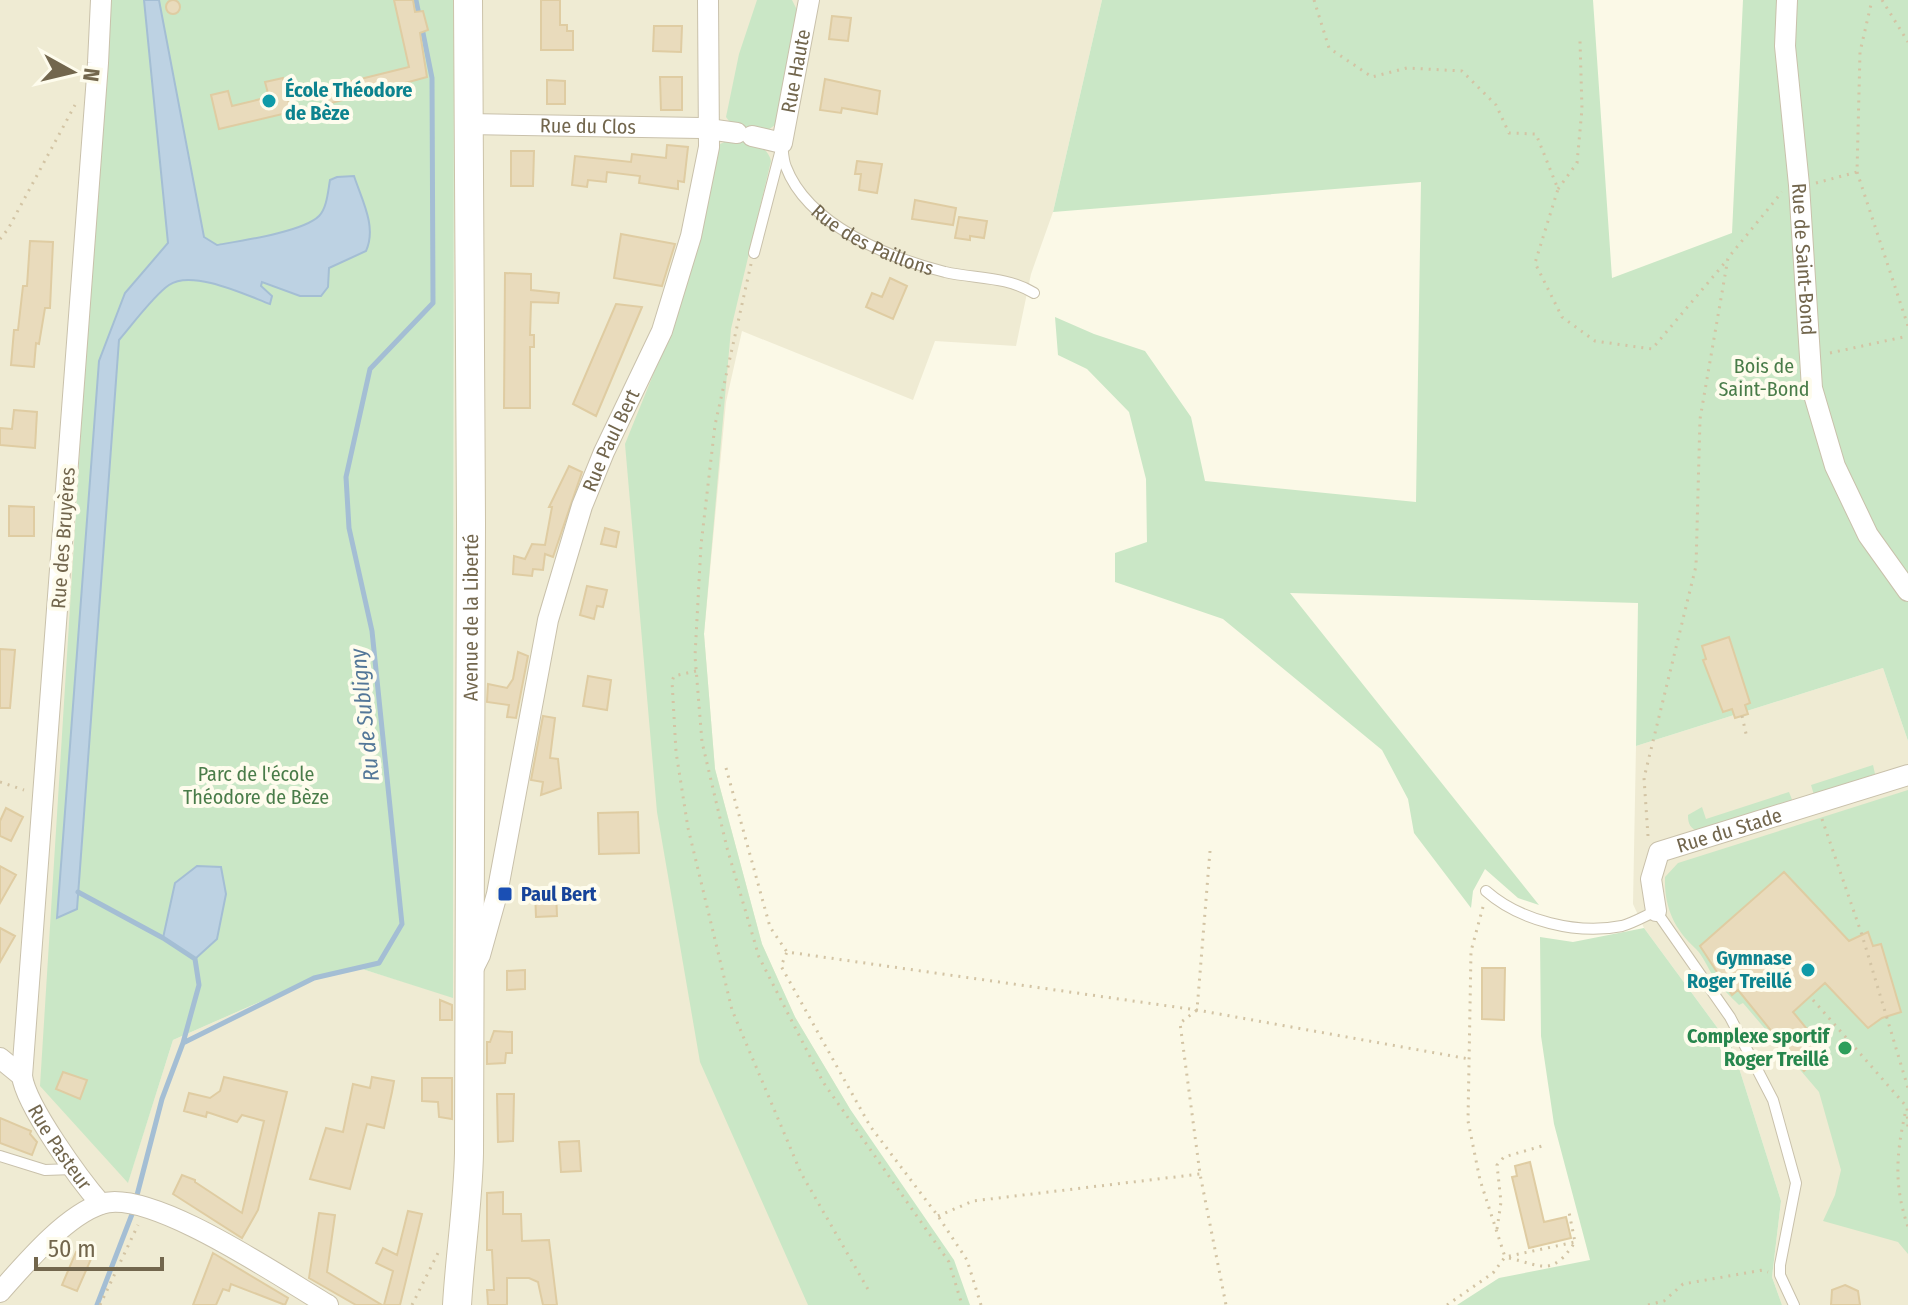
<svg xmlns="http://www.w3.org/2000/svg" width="1908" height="1305" font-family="'Fira Sans Condensed',sans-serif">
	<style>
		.residential { fill: #efebd3 }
		.green { fill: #cae7c6 }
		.water { fill: #bdd2e3; stroke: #a4bed4; stroke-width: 2 }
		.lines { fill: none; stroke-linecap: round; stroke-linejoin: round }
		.stream { stroke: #a4bed4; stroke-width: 5 }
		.building { fill: #e9dbbc; stroke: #dfcca2; stroke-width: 2 }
		.lane-casing { stroke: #c9c1ab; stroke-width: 12 }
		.street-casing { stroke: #c9c1ab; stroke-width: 22 }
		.secondary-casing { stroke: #ccc3a9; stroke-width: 30 }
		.path { stroke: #d3c4a4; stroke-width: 3; stroke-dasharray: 2 6; stroke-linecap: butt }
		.lane { stroke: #fff; stroke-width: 10 }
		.street { stroke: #fff; stroke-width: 20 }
		.secondary { stroke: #fff; stroke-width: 28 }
		.culture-dot { fill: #0f9aa8; stroke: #fefced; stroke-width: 3 }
		.transit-dot { fill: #1a4fb4; stroke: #fefced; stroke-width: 3 }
		.leisure-dot { fill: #2e9e5b; stroke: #fefced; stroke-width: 3 }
		.labels { text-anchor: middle; stroke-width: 8; stroke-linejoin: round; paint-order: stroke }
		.street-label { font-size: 20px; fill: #72664d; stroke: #fefced }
		.culture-label { font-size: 20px; font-weight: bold; fill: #0d838f; stroke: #fefced; text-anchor: start }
		.park-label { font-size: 20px; fill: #497c49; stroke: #fefced }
		.transit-label { font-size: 20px; font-weight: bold; fill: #164399; stroke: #fefced; text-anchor: start }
		.leisure-label { font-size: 20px; font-weight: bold; fill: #27864d; stroke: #fefced; text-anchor: end }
		.water-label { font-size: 22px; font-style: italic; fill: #537798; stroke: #fefced }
	</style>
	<rect width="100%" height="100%" fill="#fbf9e7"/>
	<!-- residential -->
	<path class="residential" d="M0,0h108l20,1182 45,-142 141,-62 45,-10 94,29 1,-997h648l-49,212 -22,62 -15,72 -81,-5 -22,59 -171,-69 -16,71 -22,232 11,135 47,175 33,73 55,92 80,196h-930z
		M1883,668l25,73v564h-126l-10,-28 9,-76 -48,-152 -89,-121 -11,-24 3,-158z"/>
	<!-- green -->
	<path class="green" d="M108,0h346l-1,998 -94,-30 -45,10 -141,62 -45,143 -88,-97z
		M757,0h35l9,18 -26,107 -7,5 -36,-5 -6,-8 13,-63z
		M1102,0h491l19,278 120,-45 11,-233h165v741l-25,-73 -247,78 2,-143 -348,-10 249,312 -21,-7 -33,-29 -12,22 -2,17 -57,-75 -6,-34 -26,-49 -159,-131 -108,-37v-29l32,-11 -1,-63 -17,-67 -42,-43 -29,-14 -3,-38 39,17 51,17 46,66 14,64 211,21 5,-320 -368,30z
		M731,139c16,3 36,4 40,22l-40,168 -27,305 11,135 47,175 33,73 55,92 104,151 16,45h-162l-108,-243 -43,-250 -32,-368 54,-133 41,-167z
		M1873,765l2,9 -61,21 -3,-10z
		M1908,790v464l-10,-12 -75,-21 12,-26 6,-25 -22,-78 -76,-89 -4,2c-9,-9 -19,-18 -26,-29 -5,-8 -10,-20 -17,-27 -22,-20 -32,-42 -31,-72l13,-14z
		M1789,792l4,10 -94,30c-9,-4 -11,-8 -11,-17l14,-8 4,12z
		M1644,928l89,121 48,152 -9,76 10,28h-325l42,-27 91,-18 -36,-136 -13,-88 -1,-99 33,5z"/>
	<!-- water -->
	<path class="water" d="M144,0h15l45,237 13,8c23,-4 86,-13 102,-29 8,-8 9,-25 11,-36l7,-3 17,-1c8,24 23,51 12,75l-37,17 -1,19 -7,9h-21l-38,-14 -1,4 11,10 -2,8c-24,-9 -78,-35 -101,-19 -15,10 -37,40 -50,55l-42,569 -20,9 42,-557 26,-68 43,-50z
		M197,866l24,1 5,27 -9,45 -22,20 -32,-21 12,-55z"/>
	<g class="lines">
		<!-- stream -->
		<path class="stream" d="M416,0l3,15
			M78,892l85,46 32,21 4,26 -16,58
			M136,1199l26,-100 21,-56 131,-65 65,-15 23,-39 -30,-293 -23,-103 -3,-51 24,-108 63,-66 -1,-225 -10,-50
			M97,1305l37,-96"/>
	</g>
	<!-- building -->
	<path class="building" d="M166 7a7 7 0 1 1 14 0a7 7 0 1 1-14 0Z
		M394,0h19l2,12 8,-1 5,19 -8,3 7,44 -103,28 -4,-16 89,-22z
		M541,0h19v25h7v6h6v19h-32z
		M832,16l19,2 -3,23 -19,-2z
		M654,26h28l-1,26 -28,-1z
		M660,77h22v33h-21z
		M283,78l8,34 -72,17 -8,-34 17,-4 4,15 37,-9 -4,-15z
		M825,79l55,12 -3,23 -35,-6 -1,5 -21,-3z
		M547,80l18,1v23h-18z
		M667,145l21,2 -4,35 -6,-1v8l-39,-6 1,-7 -33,-4 -1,10 -18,-2 -1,7 -15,-2 3,-29 56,6 1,-8 34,4z
		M511,151h23l-1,35h-22z
		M857,161l25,3 -5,29 -18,-3 2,-16h-6z
		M915,200l41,8 -3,17 -41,-6z
		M959,217l28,4 -3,17 -14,-2v4l-15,-2z
		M621,234l54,10 -13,42 -48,-8z
		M30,241l23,1 -3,66h-5l-6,36 -3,-1 -2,24 -23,-2 3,-35h4l5,-44h4z
		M505,273l26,1v16l28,3 -1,10 -27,-1 -1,33h4v12h-4v61h-26z
		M890,278l17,8 -14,33 -27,-12 6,-14 10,4z
		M616,304l26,3 -46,109 -23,-12z
		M14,410l23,2 -2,36 -35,-3v-17l12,1z
		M569,466l13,6 -29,85 -8,-3 -2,16 -10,-1 -1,7 -19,-2 1,-18 11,3 7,-15 13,1 7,-38h-3z
		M9,506l25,1v29h-25z
		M605,528l14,4 -3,15 -15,-3z
		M587,586l20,4 -4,17 -6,-1 -3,13 -14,-4z
		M1729,637l21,66 -5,2 3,9 -13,4 -3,-9 -9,3 -20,-52 3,-1 -4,-13z
		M0,649l15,1 -5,58h-10z
		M518,652l10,4 -12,62 -9,-1 2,-12 -22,-3 1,-18 19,4 6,-9z
		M588,676l23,4 -4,30 -24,-4z
		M543,716l12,2 -5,40 8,1 3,29 -20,7 2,-13 -12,-2z
		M6,808l17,9 -12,24 -11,-5v-15z
		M638,812l1,41 -40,1 -1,-41z
		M0,866l16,9 -16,28z
		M1784,872l65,69 19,-9 5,14 8,-2 20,68 -19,6 -14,10 -43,-45 -32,29 32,39 -21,20 -66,-81 -6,5 -32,-49z
		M535,890h21l1,26 -21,1z
		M0,928l15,8 -15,26z
		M1482,968h23l-1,52 -22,-1z
		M525,970v19l-18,1v-19z
		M440,1000l12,5v15h-12z
		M494,1031l18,1v21h-6l-1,10 -18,1v-22h3z
		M63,1072l24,8 -7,19 -24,-10z
		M224,1077l63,15 -29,118 -16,28 -69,-44 9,-19 13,5v2l47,31 22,-92 -22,-6 -5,7 -30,-10 -1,5 -22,-6 5,-18 21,5 10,-7z
		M372,1077l22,4 -2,11 -8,36 -17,-4 -17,65 -40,-10 16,-51 17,4 10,-48 17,4z
		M422,1078h30v41l-13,-2 -1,-15 -16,-1z
		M497,1094h17l-1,47 -15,1z
		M0,1118l31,13 -1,3 7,8 -5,13 -32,-12z
		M579,1141l2,30 -20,1 -2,-30z
		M1530,1162l14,60 22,-5 5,21 -42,10 -17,-71 5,-1 -2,-10z
		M503,1192v22h18l1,27 27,-1 8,65h-14l-5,-23 -9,-4h-22v27h-19l-1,-15h7l-2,-40h-5v-57z
		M408,1211l14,3 -22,91h-16l9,-34 -17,-8 7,-15 14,7z
		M319,1213l16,2 -8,57 55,33h-26l-47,-27z
		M76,1252l15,7 -14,32 -15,-6z
		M213,1253l75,45 -3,7 -54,-21 -2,7 -6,-2 -7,16h-23z
		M1845,1285l13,6 2,14h-29l1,-15z"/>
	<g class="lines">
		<!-- lane casing -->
		<g class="lane-casing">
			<g id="lane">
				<path id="s1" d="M782,143c1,8 1,17 4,24 22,58 103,91 159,105 31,7 61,4 89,21"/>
				<path d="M754,253l27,-104"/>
				<path d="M1486,891c34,30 91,44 136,35 11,-3 23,-10 34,-15l74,106 43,83 23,83 -16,82v10l14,30"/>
				<path d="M0,1156l45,14 28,-1"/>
			</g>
		</g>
		<!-- street casing -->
		<g class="street-casing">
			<g id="street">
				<path id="s2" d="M101,0l-3,63 -76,1013c4,30 58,104 79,128"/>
				<path id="s3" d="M1787,0l-2,46 14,139 13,203 23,78 33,69 40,56"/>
				<path id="s4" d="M468,124l233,4 36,5"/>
				<path id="s5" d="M752,136l30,7 27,-143"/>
				<path id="s6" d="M1656,911l-5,-32 8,-27 249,-77"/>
				<path id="s7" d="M474,967l6,-12 17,-61 51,-274 34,-114 22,-54 58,-121 29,-95 18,-89 -1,-147"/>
				<path d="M0,1058l22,18"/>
				<path d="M0,1292c25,-28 65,-76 101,-88 49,-17 182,75 227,101"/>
			</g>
		</g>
		<!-- secondary casing -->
		<g class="secondary-casing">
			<g id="secondary">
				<path id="s8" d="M457,1305c3,-51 11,-101 12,-152l2,-630 -3,-523"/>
			</g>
		</g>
		<!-- path -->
		<path class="path" d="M1314,0l15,48 43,29 35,-9 55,3 34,34 13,28 27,1 22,55 -23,74 27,54 33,24 57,8 76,-90
			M1882,0l26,42
			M1857,172l51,154
			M1816,183l41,-11 3,-120 12,-52
			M1558,189l19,-26 5,-54 -2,-68
			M0,239l8,-10 67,-124
			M751,264l-36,161 -14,120 -6,111 7,86 25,106 32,109 64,125 126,180 13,43
			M1830,353l78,-17
			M696,671l-22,5 -2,5 4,71 12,76 44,182 69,163 68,118
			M1742,716l5,22
			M726,768l44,159 17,25
			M0,782l24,8
			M1822,819l40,116 46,153
			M1648,836l-4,-58 52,-212 4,-147 28,-161 54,-66
			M1210,851l-13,159 -17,13 20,151 26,131
			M1483,907l-12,44 -3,170 12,59 25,77
			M1813,1000l94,107 1,24
			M1905,1114c-9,42 -11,72 3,113
			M938,1216l35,-15 227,-27
			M1497,1229l4,-27 -4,-37 7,-8 38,-11
			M1509,1258c34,8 43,19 66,-16l-6,-30
			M100,1305l38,-80
			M412,1305l27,-54
			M981,1305l-14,-45 -29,-44 -68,-90 -89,-160 6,-14 410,58 272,49
			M1447,1305l46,-32 12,-16 70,-15
			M1648,1305l16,-4 19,-17 80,-14 5,2"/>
		<!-- lane -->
		<use href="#lane" class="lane"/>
		<!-- street -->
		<use href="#street" class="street"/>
		<!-- secondary -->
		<use href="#secondary" class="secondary"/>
	</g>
	<!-- markers -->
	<g class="culture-dot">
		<circle cx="269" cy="101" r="8"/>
		<circle cx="1808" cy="970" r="8"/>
	</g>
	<rect class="transit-dot" x="497" y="886" width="16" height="16" rx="4"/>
	<circle class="leisure-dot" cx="1845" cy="1048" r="8"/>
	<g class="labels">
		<!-- street labels -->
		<g class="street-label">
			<text dy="7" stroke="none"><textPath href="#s5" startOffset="104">Rue Haute</textPath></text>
			<text dy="7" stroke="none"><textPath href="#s4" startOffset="120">Rue du Clos</textPath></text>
			<text dy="7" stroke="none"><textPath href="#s1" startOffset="142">Rue des Paillons</textPath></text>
			<text dy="7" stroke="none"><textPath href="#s3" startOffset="260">Rue de Saint-Bond</textPath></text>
			<text dy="7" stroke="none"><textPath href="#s7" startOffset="546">Rue Paul Bert</textPath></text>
			<text transform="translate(63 538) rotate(-86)" y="7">Rue des Bruyères</text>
			<text dy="7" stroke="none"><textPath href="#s8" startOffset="688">Avenue de la Liberté</textPath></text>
			<text dy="7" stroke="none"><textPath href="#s6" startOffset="134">Rue du Stade</textPath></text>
			<text dy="7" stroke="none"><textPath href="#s2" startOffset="1160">Rue Pasteur</textPath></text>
		</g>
		<!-- culture labels -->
		<g class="culture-label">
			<text x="285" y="97">École Théodore<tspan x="285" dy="23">de Bèze</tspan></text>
			<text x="1792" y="965" text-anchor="end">Gymnase<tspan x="1792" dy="23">Roger Treillé</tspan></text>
		</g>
		<!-- park labels -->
		<g class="park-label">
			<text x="1764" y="373">Bois de<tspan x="1764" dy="23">Saint-Bond</tspan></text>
			<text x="256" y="781">Parc de l'école<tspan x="256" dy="23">Théodore de Bèze</tspan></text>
		</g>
		<!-- transit labels -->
		<g class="transit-label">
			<text x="521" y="901">Paul Bert</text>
		</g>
		<!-- leisure labels -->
		<g class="leisure-label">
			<text x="1829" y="1043">Complexe sportif<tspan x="1829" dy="23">Roger Treillé</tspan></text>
		</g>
		<!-- water labels -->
		<g class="water-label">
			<text transform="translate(364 715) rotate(-96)" y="8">Ru de Subligny</text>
		</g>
	</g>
	<!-- north arrow -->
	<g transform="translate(72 72) rotate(98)" stroke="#fefced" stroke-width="6" paint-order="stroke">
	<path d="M0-6L14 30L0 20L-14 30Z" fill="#72664d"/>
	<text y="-12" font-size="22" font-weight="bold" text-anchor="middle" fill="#72664d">N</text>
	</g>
	<!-- scale -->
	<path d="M36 1257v12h126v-12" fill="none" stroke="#72664d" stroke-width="4"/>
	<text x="48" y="1257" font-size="24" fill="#72664d" stroke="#fefced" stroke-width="6" paint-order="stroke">50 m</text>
</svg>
